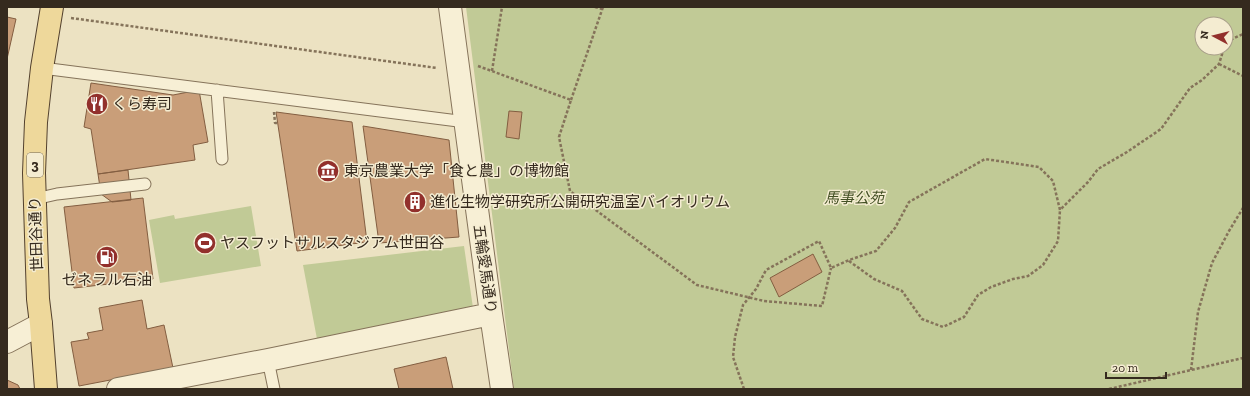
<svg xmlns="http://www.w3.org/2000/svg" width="1250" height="396" font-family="'Zilla Slab','Noto Sans JP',serif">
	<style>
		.green { fill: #c1ca96; fill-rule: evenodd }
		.building { fill: #c99e79; stroke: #835e41 }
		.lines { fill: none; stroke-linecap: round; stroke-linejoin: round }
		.service-casing { stroke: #85735a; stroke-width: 13 }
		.minor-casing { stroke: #85735a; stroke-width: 24 }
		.tertiary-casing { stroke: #85735a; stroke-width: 24 }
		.primary-casing { stroke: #53412e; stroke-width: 24 }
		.path { stroke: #85735a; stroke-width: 2.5; stroke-dasharray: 3 2; stroke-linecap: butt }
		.service { stroke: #f7efd5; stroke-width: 11 }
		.minor { stroke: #f7efd5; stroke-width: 22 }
		.tertiary { stroke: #f7efd5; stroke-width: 22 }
		.primary { stroke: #eed89b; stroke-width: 22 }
		.labels { text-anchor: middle; stroke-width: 3; stroke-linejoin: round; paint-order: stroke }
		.shield { fill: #f4ecd1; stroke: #6e6454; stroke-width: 1 }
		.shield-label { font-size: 14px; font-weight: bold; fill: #352a1e }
		.poi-label { font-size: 15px; fill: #352a1e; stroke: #f4ecd1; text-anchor: start }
		.park-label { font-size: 15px; font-style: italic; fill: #445125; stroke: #f4ecd1 }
		.street-label { font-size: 15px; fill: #352a1e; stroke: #f4ecd1 }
	</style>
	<rect width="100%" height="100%" fill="#ece2c2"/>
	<!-- green -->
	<path class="green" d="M466,7h777v382h-729zM1202,24h24v24h-24z
		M251,206l10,60 -101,17 -11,-63 25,-5 1,4z
		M464,246l9,62 -156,31 -14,-74z"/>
	<!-- building -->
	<path class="building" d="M7,17l9,2 -9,40z
		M91,83l82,12 26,-5 9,52 -15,3 2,15 -97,14 -7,-45 -7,-2z
		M509,111l13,1 -3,27 -13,-2z
		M276,112l76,10 15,120 -70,9z
		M363,126l86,14 10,97 -80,6z
		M128,170l3,30 -19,2 -11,-8 -3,-20z
		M143,198l10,81 -79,9 -10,-81z
		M813,254l9,18 -43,25 -9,-19z
		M142,300l5,29 17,-4 9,43 -94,18 -8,-44 18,-3 -2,-6 16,-3 -4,-22z
		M446,357l7,32h-54l-5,-20z
		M7,380l11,5 2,4h-13z"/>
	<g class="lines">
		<!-- service casing -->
		<g class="service-casing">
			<path id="service" d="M42,68l424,54
				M217,90l5,69
				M35,199l22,-5 88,-10
				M268,360l6,29"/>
		</g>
		<!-- minor casing -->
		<g class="minor-casing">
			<path id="minor" d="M450,7l41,307 11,75
				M118,389l150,-29 223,-46"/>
		</g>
		<!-- tertiary casing -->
		<g class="tertiary-casing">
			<path id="tertiary" d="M7,342l34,-18"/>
		</g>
		<!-- primary casing -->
		<g class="primary-casing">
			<path id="primary" d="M46,389l-5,-65 -3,-25 -4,-126 2,-51 6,-54 10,-61"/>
		</g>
		<!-- path -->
		<path class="path" d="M595,7l7,2
			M71,18l366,50
			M1226,42l17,-8
			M1219,64l24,12
			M478,66l93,34 -12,37 11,54 127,94 67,16 58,5 9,-38
			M492,71l10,-64
			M571,100l32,-93
			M274,112l1,11h3
			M358,168l11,-2
			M849,261l25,18 28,12 20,28 21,8 21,-10 14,-22 13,-8 22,-8 15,-3 15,-11 15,-24 2,-31
			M1191,370l7,-58 14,-49 17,-32 14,-23
			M744,389l-11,-32 2,-20 8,-32 13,-16 10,-19 53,-29 12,27 18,-8 27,-9 19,-23 14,-26 76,-43 54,8 14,14 7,29 28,-28 10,-13 29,-17 34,-23 29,-41 12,-8 17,-16 5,-16
			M1109,389l134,-31"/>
		<!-- service -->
		<use href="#service" class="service"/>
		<!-- minor -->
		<use href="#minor" class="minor"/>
		<!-- tertiary -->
		<use href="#tertiary" class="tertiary"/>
		<!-- primary -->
		<use href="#primary" class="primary"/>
	</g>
	<!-- icons -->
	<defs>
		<g id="restaurant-disc" transform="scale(1.15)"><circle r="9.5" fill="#92302c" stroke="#f4ecd1"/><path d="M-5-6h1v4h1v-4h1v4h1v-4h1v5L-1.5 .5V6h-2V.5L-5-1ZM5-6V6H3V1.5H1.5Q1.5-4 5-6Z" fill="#fff"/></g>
		<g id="museum-disc" transform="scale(1.15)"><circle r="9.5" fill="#92302c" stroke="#f4ecd1"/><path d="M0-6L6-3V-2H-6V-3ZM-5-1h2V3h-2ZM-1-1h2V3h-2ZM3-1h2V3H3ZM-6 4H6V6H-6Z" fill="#fff"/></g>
		<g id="building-disc" transform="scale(1.15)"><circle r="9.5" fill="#92302c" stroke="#f4ecd1"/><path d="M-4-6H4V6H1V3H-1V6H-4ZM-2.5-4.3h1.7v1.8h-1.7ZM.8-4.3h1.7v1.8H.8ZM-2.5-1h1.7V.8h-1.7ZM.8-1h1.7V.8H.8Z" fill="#fff"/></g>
		<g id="stadium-disc" transform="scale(1.15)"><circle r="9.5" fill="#92302c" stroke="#f4ecd1"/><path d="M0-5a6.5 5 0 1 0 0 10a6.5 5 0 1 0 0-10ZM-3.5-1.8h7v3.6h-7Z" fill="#fff"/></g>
		<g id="fuel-disc" transform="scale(1.15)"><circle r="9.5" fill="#92302c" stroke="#f4ecd1"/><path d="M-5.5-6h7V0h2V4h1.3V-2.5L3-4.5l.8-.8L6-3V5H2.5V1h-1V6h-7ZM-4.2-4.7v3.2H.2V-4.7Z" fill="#fff"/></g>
	</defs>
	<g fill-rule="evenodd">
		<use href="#restaurant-disc" x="97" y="104"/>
		<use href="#museum-disc" x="328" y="171"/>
		<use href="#building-disc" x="415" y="202"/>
		<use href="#stadium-disc" x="205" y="243"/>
		<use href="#fuel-disc" x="107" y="257"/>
	</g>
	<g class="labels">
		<!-- shield labels -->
		<rect class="shield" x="27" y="153" width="16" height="24" rx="3"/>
		<g class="shield-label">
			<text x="35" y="170">3</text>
		</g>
		<!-- poi labels -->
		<g class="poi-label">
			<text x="112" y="109">くら寿司</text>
			<text x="344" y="176">東京農業大学「食と農」の博物館</text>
			<text x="430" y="207">進化生物学研究所公開研究温室バイオリウム</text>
			<text x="220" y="248">ヤスフットサルスタジアム世田谷</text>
			<text x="107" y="285" text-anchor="middle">ゼネラル石油</text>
		</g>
		<!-- park labels -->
		<g class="park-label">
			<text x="854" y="203">馬事公苑</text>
		</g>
		<!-- street labels -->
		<g class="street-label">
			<text transform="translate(36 234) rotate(-92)" y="5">世田谷通り</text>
			<text transform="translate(485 269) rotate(82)" y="5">五輪愛馬通り</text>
		</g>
	</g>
	<!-- border -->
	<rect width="1250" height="396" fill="none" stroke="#352a1e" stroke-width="16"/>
	<!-- north arrow -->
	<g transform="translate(1214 36) rotate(277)"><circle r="19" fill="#f4ecd1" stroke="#a89e89"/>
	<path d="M0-3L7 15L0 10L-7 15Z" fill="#92302c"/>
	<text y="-6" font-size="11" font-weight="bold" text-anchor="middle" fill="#352a1e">N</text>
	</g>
	<!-- scale -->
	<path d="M1106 372v6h60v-6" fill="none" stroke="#352a1e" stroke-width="2"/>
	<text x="1112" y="372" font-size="12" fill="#352a1e" stroke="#f4ecd1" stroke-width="3" paint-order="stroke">20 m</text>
</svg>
